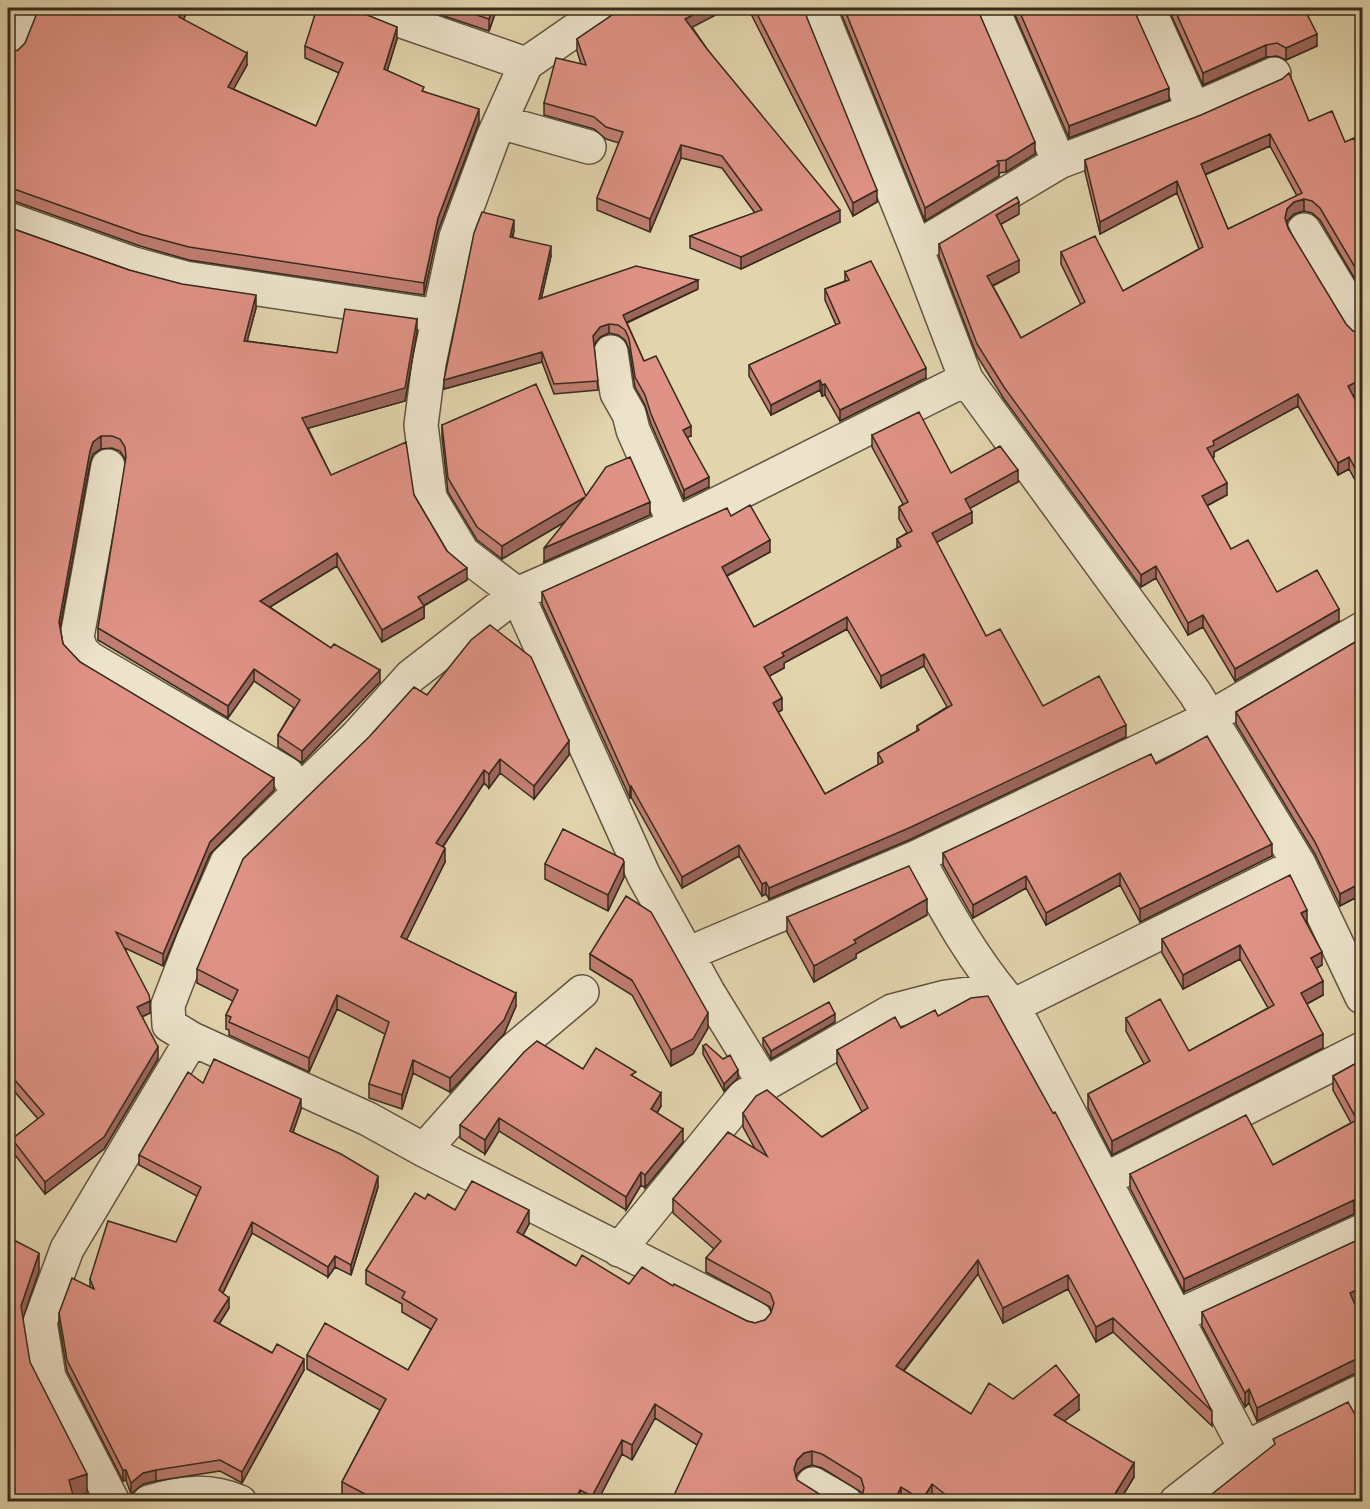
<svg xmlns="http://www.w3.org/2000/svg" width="1370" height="1509" font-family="'Libre Caslon Text',serif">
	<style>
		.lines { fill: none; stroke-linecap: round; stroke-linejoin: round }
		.street-casing { stroke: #625541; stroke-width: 36 }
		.street { stroke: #ece3ca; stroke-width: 33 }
		.wall { fill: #c07e72; stroke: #372b1d; stroke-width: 1.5; fill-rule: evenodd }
		.shaded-wall { fill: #9c665d; stroke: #372b1d; stroke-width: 1.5 }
		.building { fill: #df9285; stroke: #372b1d; stroke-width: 1.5; fill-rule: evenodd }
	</style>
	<rect width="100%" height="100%" fill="#e2d4ad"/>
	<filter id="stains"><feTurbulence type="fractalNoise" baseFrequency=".00333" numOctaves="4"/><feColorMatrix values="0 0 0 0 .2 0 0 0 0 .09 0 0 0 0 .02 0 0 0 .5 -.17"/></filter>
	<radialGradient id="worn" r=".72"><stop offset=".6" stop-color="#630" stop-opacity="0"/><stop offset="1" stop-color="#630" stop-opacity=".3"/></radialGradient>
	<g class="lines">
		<!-- street casing -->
		<g class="street-casing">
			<path id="street" d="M364,8l162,56
				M607,8l-81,56 -33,73 -37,100 -27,126 -8,62 9,73 33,55 54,41 127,282 64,116 57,93
				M819,8l97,240 50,131 229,314 104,171 63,133
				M992,8l67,154
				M1148,8l46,102
				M8,47l18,-39
				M500,122l89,25
				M8,219l126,45 51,14 254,38
				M1304,230l58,96
				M916,248l143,-86 120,-46 95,-42
				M611,352l6,41 12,21 4,16 42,95
				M108,466l-31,171 4,13 8,8 198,116 11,20
				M687,954l230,-97
				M1013,1006l286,-142
				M192,1039l-23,-14 -1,-20 27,-70 32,-73 129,-125 55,-61 106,-82 158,-69 291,-146
				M424,1150l87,-98 71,-60
				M1104,1180l258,-131
				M619,1250l125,-154 148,-85 54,-14 52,-7
				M1178,1316l184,-85
				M1245,1448l-232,-442c-39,-44 -68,-97 -96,-149l292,-139 153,-89
				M813,1484l32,18
				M113,1502l-64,-125 -9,-55 27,-73 125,-210 176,80 56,31 331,168
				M149,1502c32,-10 60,-13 91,0
				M1176,1502l69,-54 117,-57"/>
		</g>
		<!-- street -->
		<use href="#street" class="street"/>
	</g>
	<!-- wall -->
	<path class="wall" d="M189,8l-6,12 64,45 -14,24 83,37 23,-53 -34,-15v-12l45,-37 47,30 -10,32 92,51 -41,109 -14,64 -235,-35 -49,-14 -126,-45h-6v-148z
		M420,8h77l-8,23z
		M748,8h55l74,194 -24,14z
		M839,8h138l58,146 -29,18 -7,1v3l-74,45z
		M1012,8h121l36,92 -100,38z
		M1168,8h136l13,38 -31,14 -9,-4 -11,1 -63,28z
		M618,11l74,16 15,22 133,173 -99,47 -51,-21v-12l65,-23 -33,-45 -41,-10 -31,74 -53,-22v-12l22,-55 -13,-4 -12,-10 -50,-14v-12l37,-39 -4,-13v-12z
		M1309,121l36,21 17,16v133l-42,-71 -8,-7 -8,-2 -10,3 -7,7v3l75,167 -9,5 9,17v80l-13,-24 -11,6 -40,-69 -84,46v5l-1,1 14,37 -20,11 24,43 46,43 62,29 -104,60 -32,-54 -15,8 -32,-57 -15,9 -137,-188 -27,-43 -38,-100v-12l80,-30 -18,10 18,48 -26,14 28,52 60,-33 -20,-41v-12l62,39 76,-42 -22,-56 -77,41 -15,-62v-12zM1270,146l27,50 -69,33 -23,-54z
		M8,227l121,43 127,38 -9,33 90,12 80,-21 -12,69 -97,27 23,47 83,20 33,56 20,29 -43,26v12l-42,24 -45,-76 -67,41 110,75 -78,81 -24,-16v-12l16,-27 -40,-27 -26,37 -130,-78v-12l28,-166 -1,-3 -5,-8 -8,-3 -11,1 -8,5 -3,9 -30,164 3,17 17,18 194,128 -64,64 -47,112 -38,-18 25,65 -8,4 16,42 -54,90 -59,45 -33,-43v-12l26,-20 -30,-35z
		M514,230l-1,7 38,19 -10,43 157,-10 -71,34 17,38 47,75 -4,1 22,50 -25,12 -33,-75 -6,-19 -10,-18 -6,-38 -4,-9 -7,-5 -9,-2 -9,4 -6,8 4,45 -44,4 -12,-32 -98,27z
		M845,272l81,106 -86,43 -15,-26 -3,1 -2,-6 -49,25 -22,-39v-11l87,-40 -11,-25v-11l20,-8z
		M442,425l144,71 64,19 -106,47 21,-40 -63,37 -25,-19 -29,-48 -6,-54z
		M872,435l79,38 67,9 -48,26 2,15 -36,19 50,94 57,70 83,31 -217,103 -140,59 -3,-5 -4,2 -23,-40 -57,32 -51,-91 -1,1 -88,-194v-12l189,-76 39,36 -43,24 27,51 143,-78v-10l10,-6 -8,-14v-12l4,-3 -31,-57zM847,629l34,59 43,-22 23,41 -30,19v5l-39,22v12l-53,29 -47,-82 4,-2 -13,-34 15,-8v-5z
		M1362,638v275l-7,-15 -15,8 -25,-52 -79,-130v-12z
		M427,695l142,60 -35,44 -34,-26 -11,15 -5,-5 -41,64 2,15 -39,78 110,66 -12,28 -54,58 -37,-19 -11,36 -33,-11v-14l16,-50 -48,-25 -28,63 -80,-37v-5l-3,-1v-14l7,-14 -36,-18v-14z
		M1156,764l116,92 -132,66 -20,-37 -74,40 -20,-37 -53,30 -30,-53v-12z
		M545,864l79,13 -16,34 -63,-32z
		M927,915l-71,39v4l-42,24 -27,-50v-15z
		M1307,924l15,41 -5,3 6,27 -16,9 16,44 -211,107 -24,-47v-14l56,-30 -18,-33v-13l63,33 79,-43 -28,-49 -57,30 -21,-36v-14z
		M590,954l118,74 -15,26 -22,12 -39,-71 -42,-26z
		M938,1016l274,395v15l-99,-94 -17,10 -28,-53 -65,34 -25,-49 -74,97 67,43 42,-15 66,11 -15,11 70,56 -15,25h-182l-5,-4 -2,4h-73l5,-6 -1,-4 -39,-24 -10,-3 -8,3 -7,6 -100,-29 -42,-27 -23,42 -10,-6 -25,48h-245l-10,-6v-14l38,-72 -73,-41v-14l101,15 23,-41 -29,-17v-8l-36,-20v-14l59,-71 30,11 74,14 -6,11 53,31 53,18 44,2 74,35 8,2 10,-3 6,-7 -1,-6 -64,-35v-14l8,-9 -41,-36v-14l82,-50 -12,-22v-14l79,24 40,-25 -25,-48v-14z
		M835,1022l-64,37 -8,-14v-7z
		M703,1046l35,32 -14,13 -21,-37z
		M1362,1060v153l-8,1 -170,78 -54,-104v-14l143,-9 78,-42 -18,-33v-14z
		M636,1078l25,28 -4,7 26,29 -38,46 -4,-3 -15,25 -127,-79 -14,23 -25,-16v-13z
		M203,1083l98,26 -8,23 85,55 -27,88 -16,-8 -7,10 -76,-44 -29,60 6,15 -10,16 85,46 -62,113 -22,-12 -64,10 -13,3 -12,10 -5,-14 -3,1 -56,-110 -8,-47v-11l31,-27v-7l86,-37 21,-46 -58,-31v-10z
		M1355,1304l7,17v51l-8,2 -97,47 -8,-18 -4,4 -43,-81v-14z"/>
	<!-- shaded-wall -->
	<path class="shaded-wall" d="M183,8h6l-10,21v-12z
		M493,8h4l-8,23v-12z
		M565,8h11l-11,6z
		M706,8h23l-44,23v-12z
		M397,27v12l-13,42v-12z
		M1317,34v12l-31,14v-12z
		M1266,45v12l-63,28v-12z
		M247,53v12l-19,34v-12z
		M1169,88v12l-100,38v-12z
		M479,109v13l-41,109 -14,64v-12l14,-65z
		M1270,134v12l-69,30v-12z
		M1035,142v12l-29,18v-12z
		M681,145v13l-31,74v-13z
		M999,164v12l-74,45v-13z
		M1177,181v12l-77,41v-12z
		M877,190v12l-24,14v-13z
		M1304,199v12l-10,3 -7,7 -2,9v-12l2,-9 7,-7z
		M1019,202v12l-23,13v-12z
		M840,210v12l-99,47v-12z
		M514,220v10l-4,16v-9z
		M551,246v10l-12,53v-10z
		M1019,260v12l-32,16v-12z
		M698,280v9l-75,35v-9z
		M256,295v13l-12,45v-12z
		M417,319v13l-12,69 -103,29v-12z
		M609,324v9l-9,4 -7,9v-10l7,-9z
		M542,352v10l-98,27v-9z
		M926,368v10l-86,43v-11z
		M1362,379v12l-14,7v-12z
		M820,380v10l-49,25v-10z
		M825,384v11l-3,1v-11z
		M1298,394v12l-84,46v5l-7,3v-12l6,-7z
		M691,426v10l-8,3v-9z
		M101,436v13l-8,5 -3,9 -31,171v-12l31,-171 3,-9z
		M1349,457v12l-11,6v-12z
		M1018,470v12l-53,29v-12z
		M709,477v10l-25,12v-9z
		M1227,483v12l-25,13v-12z
		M585,497v13l-83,49v-13z
		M650,502v13l-106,47v-14z
		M972,512v11l-40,22v-12z
		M770,540v12l-48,26v-11z
		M337,553v13l-77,47v-12z
		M1156,566v12l-15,9v-12z
		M467,568v12l-49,29v-12z
		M424,606v12l-42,24v-12z
		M1339,609v12l-104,60v-12z
		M1203,615v12l-15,8v-12z
		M847,617v12l-63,34v5l-20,11v-12l18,-14z
		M924,654v12l-43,22v-12z
		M254,669v12l-26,37v-12z
		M380,670v12l-78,81v-12z
		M782,698v12l-9,5v-12z
		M1126,725v12l-217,103 -140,59v-11z
		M569,741v14l-35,44v-13z
		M500,759v14l-11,15v-14z
		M484,770v13l-48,74v-14z
		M274,778v12l-64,64 -47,112v-12l47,-112z
		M631,786v11l-1,1v-11z
		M1272,844v12l-132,66v-13z
		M739,845v11l-57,32v-11z
		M445,848v14l-44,89v-14z
		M624,862v15l-16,34v-16z
		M1120,873v12l-74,40v-12z
		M1026,876v12l-53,30v-13z
		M766,882v12l-4,2v-12z
		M1355,886v12l-15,8v-12z
		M927,899v16l-71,39v4l-42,24v-16l40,-26z
		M1307,910v14l-6,-11z
		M1240,945v14l-57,30v-14z
		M1322,952v13l-11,6v-13z
		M1323,981v14l-22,12v-14z
		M516,993v13l-12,28 -54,58v-14z
		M337,995v14l-28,63v-14z
		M150,1001v12l-13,6v-12z
		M708,1013v15l-15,26 -22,12v-16z
		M835,1014v8l-64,37v-8z
		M1323,1034v14l-211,107v-14z
		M158,1047v12l-54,90 -59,45v-12z
		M413,1060v13l-11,36v-14z
		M738,1070v8l-14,13v-7z
		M661,1093v13l-10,17v-14z
		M301,1099v10l-11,32v-10z
		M499,1118v13l-14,23v-14z
		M683,1129v13l-38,46v-13z
		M641,1172v13l-15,25v-13z
		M378,1176v11l-27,88v-10z
		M1354,1200v14l-170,78v-13z
		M529,1210v14l-12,22v-14z
		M252,1222v11l-33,68v-11z
		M39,1253v18l-18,53v-18z
		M335,1256v11l-7,10v-10z
		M978,1260v14l-82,106v-14z
		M1068,1275v14l-65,34v-15z
		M1362,1287v14l-12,6v-14z
		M229,1298v10l-15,24v-11z
		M1113,1318v14l-17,10v-15z
		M1362,1358v14l-8,2 -97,47v-13l97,-48z
		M304,1359v11l-62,113v-11z
		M1249,1389v14l-4,4v-14z
		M1079,1395v15l-25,19v-14z
		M655,1404v14l-23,42v-15z
		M622,1440v14l-25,48h-5v-6z
		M812,1451v14l-8,3 -7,6 -3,10v-15l3,-9 7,-7z
		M1134,1463v14l-15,25h-9z
		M123,1470h3v10l-3,1z
		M156,1470v11l-13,3 -12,10v-11l12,-10z
		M87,1474v19l-14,4v5h-21l17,-22z
		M932,1484v14l-2,4h-8z
		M901,1487v15h-7z
		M580,1490v12h-6z"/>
	<!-- building -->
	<path class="building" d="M39,8h144l-4,9 68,36 -19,34 88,39 27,-63 -38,-17 12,-38h33l47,19 -13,42 40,18 -2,4 57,18 -41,109 -14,65 -235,-36 -49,-13 -126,-45h-6v-136l10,-3 7,-7z
		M455,8h38l-4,11z
		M621,8h85l-21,11 22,30 133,161 -99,47 -51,-21 72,-26 -40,-54 -41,-11 -31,74 -53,-21 26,-66 -17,-5 -12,-10 -50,-14 12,-45 30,7 -9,-26 41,-28z
		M754,8h49l74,182 -24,13z
		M844,8h133l58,134 -29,18 -9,1 2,3 -74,44z
		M1018,8h115l36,80 -100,38z
		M1174,8h130l13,26 -31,14 -9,-5 -11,2 -63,28z
		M1289,73l20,48 23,-10 13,31 9,-4 8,20v121l-42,-71 -8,-7 -8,-2 -10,3 -7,7 -2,9 3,10 58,96 7,7 9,2v46l-14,7 14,27v68l-13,-24 -11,6 -40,-69 -85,47 1,4 -7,3 20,35 -25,13 29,53 17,-9 29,52 40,-22 22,39 -104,60 -32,-54 -15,8 -32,-57 -15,9 -137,-188 -27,-43 -38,-100 78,-47 2,5 -23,13 23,45 -32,16 34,62 64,-36 -24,-50 34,-16 28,55 80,-44 -26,-66 -77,41 -15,-62 116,-45 81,-36zM1270,134l32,59 -74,36 -27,-65z
		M482,212l32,8 -4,17 41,9 -12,53 97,-33 62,14 -75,35 21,46 12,-5 35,70 -8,4 26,47 -25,13 -33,-76 -6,-19 -10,-18 -6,-38 -4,-9 -7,-5 -9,-1 -9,3 -7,9 5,45 -44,3 -12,-32 -98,28 30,-147z
		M8,227l121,43 53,14 74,11 -12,46 93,12 8,-44 72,10 -12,69 -103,30 29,57 75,-33 8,53 33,56 20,17 -49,29 6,9 -42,24 -45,-77 -77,48 71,47 3,-4 46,26 -78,81 -24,-16 22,-35 -46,-31 -26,37 -130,-78 28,-171 -1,-10 -5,-8 -8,-3h-11l-8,6 -3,9 -31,171 4,22 17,18 194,116 -64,64 -47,112 -47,-22 33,63 1,6 -13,6 21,40 -54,90 -59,45 -33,-43 32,-25 -36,-42z
		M871,261l55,107 -86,42 -15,-26 -3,1 -2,-5 -49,25 -22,-40 91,-42 -15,-34 24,-9 -4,-8z
		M536,384l50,112 20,-29 24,-10 20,45 -106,46 41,-51 -83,49 -25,-19 -29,-49 -6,-53z
		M919,412l32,61 49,-27 18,24 -53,29 7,13 -40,21 54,103 14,-7 43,77 56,-30 27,49 -217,103 -140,60 -3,-6 -4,2 -23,-39 -57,32 -51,-91 -1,1 -88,-195 185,-84 4,8 19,-11 20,35 -48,27 32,60 147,-81 -4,-7 15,-8 -13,-24 9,-5 -36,-67zM847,617l34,59 43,-22 28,51 -35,21 2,4 -41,23 5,9 -58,32 -52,-91 9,-5 -18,-31 20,-11 -2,-3z
		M490,625l41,32 38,84 -35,45 -34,-27 -11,15 -5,-4 -48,73 9,5 -44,89 115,56 -12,27 -54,58 -37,-18 -11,35 -33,-11 20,-62 -52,-27 -28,63 -80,-36 2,-5 -5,-2 12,-25 -41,-21 46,-110 126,-122 45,-50 13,8 44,-55z
		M1362,638v106l-3,2 3,7v148l-7,-15 -15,8 -25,-52 -79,-130z
		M1207,736l65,108 -132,65 -20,-36 -74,40 -20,-37 -53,29 -30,-52 208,-99 5,10z
		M563,829l60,30 1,3 -16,33 -63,-31z
		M909,866l18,33 -73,41 2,3 -42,23 -27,-49z
		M1290,875l17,35 -6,3 21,39 -11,6 12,23 -22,12 22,41 -211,107 -24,-47 62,-33 -24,-43 34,-19 29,52 85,-46 -34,-60 -57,30 -21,-36z
		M626,896l25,16 57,101 -15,26 -22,11 -39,-70 -42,-26z
		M988,996l65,117 2,-1 157,299 -99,-93 -17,9 -28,-52 -65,33 -25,-48 -82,106 75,48 18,-31 24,16 43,-34 23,30 -25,20 80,48 -24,39h-155l-23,-18 -10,16 -21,-13 -7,15h-37l5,-5 2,-9 -3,-10 -39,-24 -10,-3 -8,2 -7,7 -3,9 3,11 35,22h-161l31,-68 -47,-30 -23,41 -10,-5 -30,56 -12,-6 -6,12h-194l-38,-20 44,-83 -79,-44 18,-32 83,47 29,-51 -35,-21 3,-6 -39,-22 49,-77 10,6 3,-5 27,16 17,-29 57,29 -12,22 59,34 6,-11 47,29 13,-17 31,19 1,-2 73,37 8,2 10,-3 6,-7 3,-10 -4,-10 -64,-35 15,-17 -48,-42 55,-67 39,24 -24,-43 13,-17 11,-6 55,47 46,-29 -31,-58 58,-33 6,11 34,-18 3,6 33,-18z
		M829,1002l6,12 -64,37 -8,-13z
		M537,1041l46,28 13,-21 40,24 -5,3 30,18 -10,16 32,20 -38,46 -4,-3 -15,25 -127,-79 -14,22 -25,-15 64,-73z
		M706,1044l17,15 7,-4 8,15 -14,14 -21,-38z
		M214,1059l87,40 -11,32 51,23 37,22 -27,89 -16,-9 -7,11 -76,-45 -33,68 10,8 -15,23 58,32 5,-9 27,15 -62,113 -22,-12 -64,10 -13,3 -12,10 -5,-13h-3l-56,-110 -8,-47 13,-35 22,11 -4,-10 18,-58 68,21 25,-55 -62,-32 49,-83 15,11z
		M1362,1060v139l-8,1 -170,79 -54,-105 116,-59 27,50 84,-45 -24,-44z
		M8,1237l31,16 -18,53 9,56 57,112 -18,6 4,15 -21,7h-44z
		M1362,1238v49l-12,6 12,28v37l-8,2 -97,48 -8,-19 -4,4 -43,-81z
		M1348,1402l14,25v75h-160l73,-58 -2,-5z"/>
	<!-- margin -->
	<rect width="1370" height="1509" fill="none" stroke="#e2d4ad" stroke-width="30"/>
	<rect x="9" y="9" width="1352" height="1491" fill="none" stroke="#372b1d" stroke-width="3"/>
	<rect x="15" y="15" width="1340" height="1479" fill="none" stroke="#372b1d" stroke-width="1.5"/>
	<rect width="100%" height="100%" filter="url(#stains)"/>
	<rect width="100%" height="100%" fill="url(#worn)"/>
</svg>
